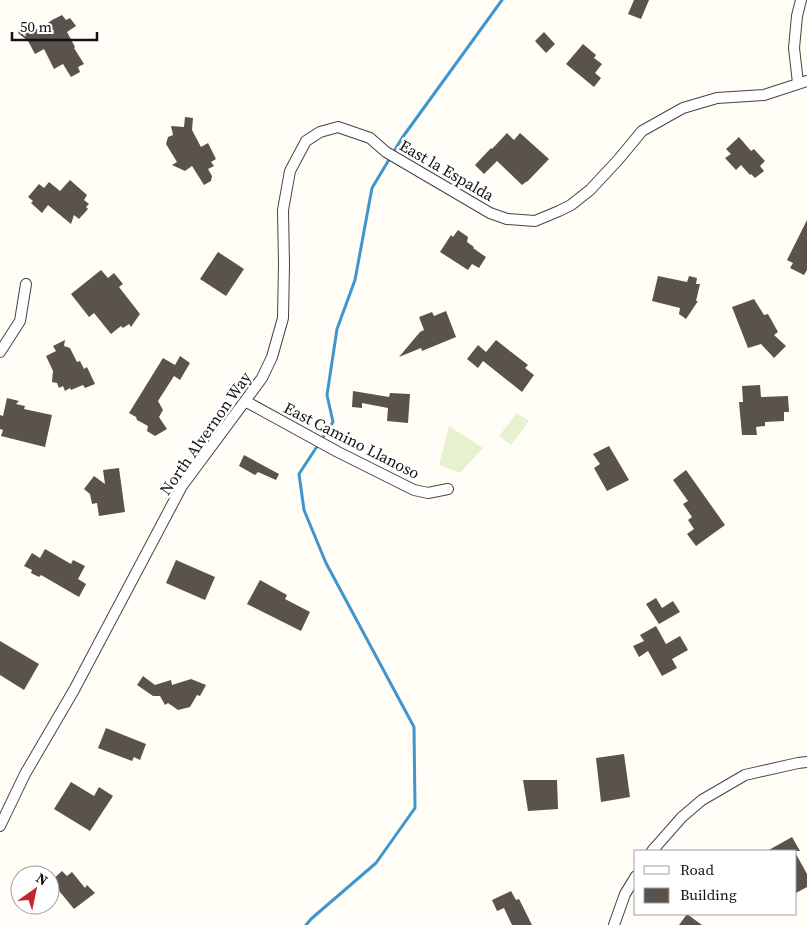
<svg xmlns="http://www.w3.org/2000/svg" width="807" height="925" font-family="'Source Serif 4',serif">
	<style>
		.pitch { fill: #e6f2cf }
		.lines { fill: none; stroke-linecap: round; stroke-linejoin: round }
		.stream { stroke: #3f96cf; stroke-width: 3 }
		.building { fill: #5a524d }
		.street-casing { stroke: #444; stroke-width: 12 }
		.street { stroke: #fff; stroke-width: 10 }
		.labels { text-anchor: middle; stroke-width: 5; stroke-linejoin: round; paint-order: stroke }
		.street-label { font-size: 16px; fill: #111; stroke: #fff }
	</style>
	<rect width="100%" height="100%" fill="#fffdf5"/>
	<!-- pitch -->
	<path class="pitch" d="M517,413l12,8 -18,24 -12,-9z
		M449,426l34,22 -23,25 -21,-8z"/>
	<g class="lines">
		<!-- stream -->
		<path class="stream" d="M306,925l5,-6 65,-56 39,-55 -1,-81 -88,-164 -22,-53 -5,-36 34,-52 -6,-27 10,-66 18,-49 17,-92 30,-50 100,-138"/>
	</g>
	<!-- building -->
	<path class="building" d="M634,0h15l-8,19 -13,-5z
		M62,15l4,5 4,-2 6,8 -9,6 8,15 -1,1 10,16 -6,3 2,5 -9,5 -8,-13 -9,5 -10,-20 -9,5 -7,-13 -10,-8 8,-12 12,9 14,-10z
		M544,32l11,12 -9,9 -11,-12z
		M583,44l13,11 -2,3 8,6 -7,9 6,5 -7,9 -28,-23z
		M185,117l8,1 -1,12 9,17 7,-4 8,16 -5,3 3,4 -6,3 4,7 -1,5 -7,4 -12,-19 -7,5 -13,-6 5,-3 -11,-18 2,-7 5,-2 -2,-9 13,1z
		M507,133l7,7 6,-7 29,26 -22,23v-1l-5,4 -25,-24 -13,13 -9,-9 16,-17 1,1z
		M739,137l12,14 3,-2 11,12 -5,5 4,5 -9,7 -4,-4 -1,1 -9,-10 -5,5 -11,-12 6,-4 -5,-5z
		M70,180l17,15 -3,5 5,4 -3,3 2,2 -9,10 -5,-4 -3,9 -23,-19 -6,8 -11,-10 2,-2 -5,-4 11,-13 5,4 5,-6 11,9z
		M807,220v50l-3,5 -14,-7 3,-5 -6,-3z
		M458,230l10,7 -1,5 7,5 -1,1 13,9 -7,11 -7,-4 -4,6 -28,-18 11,-17 2,2z
		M218,252l26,17 -18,27 -26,-17z
		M101,270l7,8 6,-5 9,11 -4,3 21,27 -9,13 -2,-3 -6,4 -2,-2 -10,8 -17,-21 -5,4 -18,-23z
		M658,276l29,6 2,-6 8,2 -1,6h4l-4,17h2l-12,18 -7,-5 1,-6 -28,-7z
		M754,299l10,16 4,-1 10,18 -4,3 12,11 -12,12 -13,-14 -13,4 -16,-41z
		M446,311l10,26 -34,14 -1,-3 -22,9 21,-25 4,-2 -5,-13 13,-5 2,4z
		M65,340l-1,6 6,2 7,14 3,-1 4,8 3,-2 8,17 -10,4 -2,-3 -12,5 -1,-2 -5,3 -2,-5 -4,2 -2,-5 -5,-1 1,-11 -7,-15 10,-5 -3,-5z
		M496,340l32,25 -3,3 9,7 -12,17 -39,-31 -5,7 -11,-9 11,-14 8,7z
		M180,356l10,7 -10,17 -6,-4 -16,25 5,9 -4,7 8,12 -12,7 -8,-5 1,-5 -11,-6 -1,-3 -7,-4 34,-55 12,7z
		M760,385l1,12 27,-1 1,16h-5v9l-19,1v4l-9,1 1,8h-15l-3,-33h4l-1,-16z
		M353,391l36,6 1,-4 20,1 -2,29 -21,-2 1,-13 -26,-5v5l-10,-1z
		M7,398l12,3 -3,3 9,2 -1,3 28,6 -7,32 -44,-11 2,-6 -3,-1v-14l3,1z
		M609,446l20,34 -22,11 -13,-23 6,-4 -7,-10z
		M244,455l35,19 -3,6 -18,-8 -3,3 -16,-9z
		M119,468l6,44 -26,4 -2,-13 -5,1 -2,-10 -6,-5 10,-13 11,8 -2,-14z
		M686,470l39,55 -29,21 -9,-12 7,-5 -6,-9 4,-3 -9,-13 5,-3 -15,-21z
		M45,549l26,15 2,-4 12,6 -7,13 8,5 -7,13 -38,-22 -2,2 -8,-4 1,-3 -8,-4 8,-13 8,5z
		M176,560l39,17 -10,23 -39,-17z
		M260,580l27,15 -2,4 25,13 -9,19 -54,-27z
		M656,598l6,10 11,-7 7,11 -21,12 -13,-20z
		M656,626l10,18 14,-8 8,14 -16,9 5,9 -15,8 -14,-25 -9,6 -6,-11 11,-5 -4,-6z
		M0,641l39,23 -15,26 -24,-15z
		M143,676l12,9 16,-5 1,5 19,-6 15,6 -6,11 -3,-1 -7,12 -12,3 -10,-7 -3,2 -5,-9h-7l-16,-11z
		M106,728l40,16 -6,16 -6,-3 -2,4 -34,-13z
		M624,754l6,43 -29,5 -5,-44z
		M523,780h34l1,29 -30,2z
		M71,782l23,14 5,-9 14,9 -23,35 -36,-22z
		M792,837l8,14h-33z
		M796,854l11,20v13l-11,6z
		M62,871l5,5 5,-4 13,16 2,-3 8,8 -21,16 -23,-28z
		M511,891l5,9 3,-1 13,26h-20l-8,-17 -7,3 -5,-11z
		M687,914l15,11h-23z"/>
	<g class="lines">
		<!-- street casing -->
		<g class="street-casing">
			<path id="street" d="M798,83l-4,-35 3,-32 4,-16
				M0,352l20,-31 6,-37
				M245,401l93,51 76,38 14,3 20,-4
				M0,826l25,-52 49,-84 108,-204 80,-108 10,-21 11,-39 1,-54 -1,-54 7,-39 16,-30 14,-9 18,-5 32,11 16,14 104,61 17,6 28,2 24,-10 12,-6 19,-15 28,-30 24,-29 41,-23 34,-10 47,-3 43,-14
				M652,851l30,-34 20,-17 43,-25 53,-12 9,-1
				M614,925l11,-31 11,-18"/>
		</g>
		<!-- street -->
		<use href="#street" class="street"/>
	</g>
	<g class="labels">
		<!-- street labels -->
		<g class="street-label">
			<text transform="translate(447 170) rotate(30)" y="6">East la Espalda</text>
			<text transform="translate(205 433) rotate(-55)" y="6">North Alvernon Way</text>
			<text transform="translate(352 440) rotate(27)" y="6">East Camino Llanoso</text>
		</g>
	</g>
	<!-- legend -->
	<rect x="634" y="850" width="162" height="65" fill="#ffffff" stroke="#a0a0a0"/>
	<rect x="644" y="866" width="25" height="8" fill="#ffffff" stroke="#a0a0a0"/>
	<text x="680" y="875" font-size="15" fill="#111111">Road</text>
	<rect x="644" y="888" width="25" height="15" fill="#5a524d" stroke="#a0a0a0"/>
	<text x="680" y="900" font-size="15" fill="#111111">Building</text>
	<!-- north arrow -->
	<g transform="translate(35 890) rotate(33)"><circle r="24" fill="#ffffff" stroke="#a0a0a0"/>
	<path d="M0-4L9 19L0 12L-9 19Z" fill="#c4262e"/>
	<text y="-8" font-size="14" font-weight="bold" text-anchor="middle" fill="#111111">N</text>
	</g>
	<!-- scale -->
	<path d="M12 32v8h85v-8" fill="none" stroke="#111111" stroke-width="2.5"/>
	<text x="20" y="32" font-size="15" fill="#111111" stroke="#ffffff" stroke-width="4" paint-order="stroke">50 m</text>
</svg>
